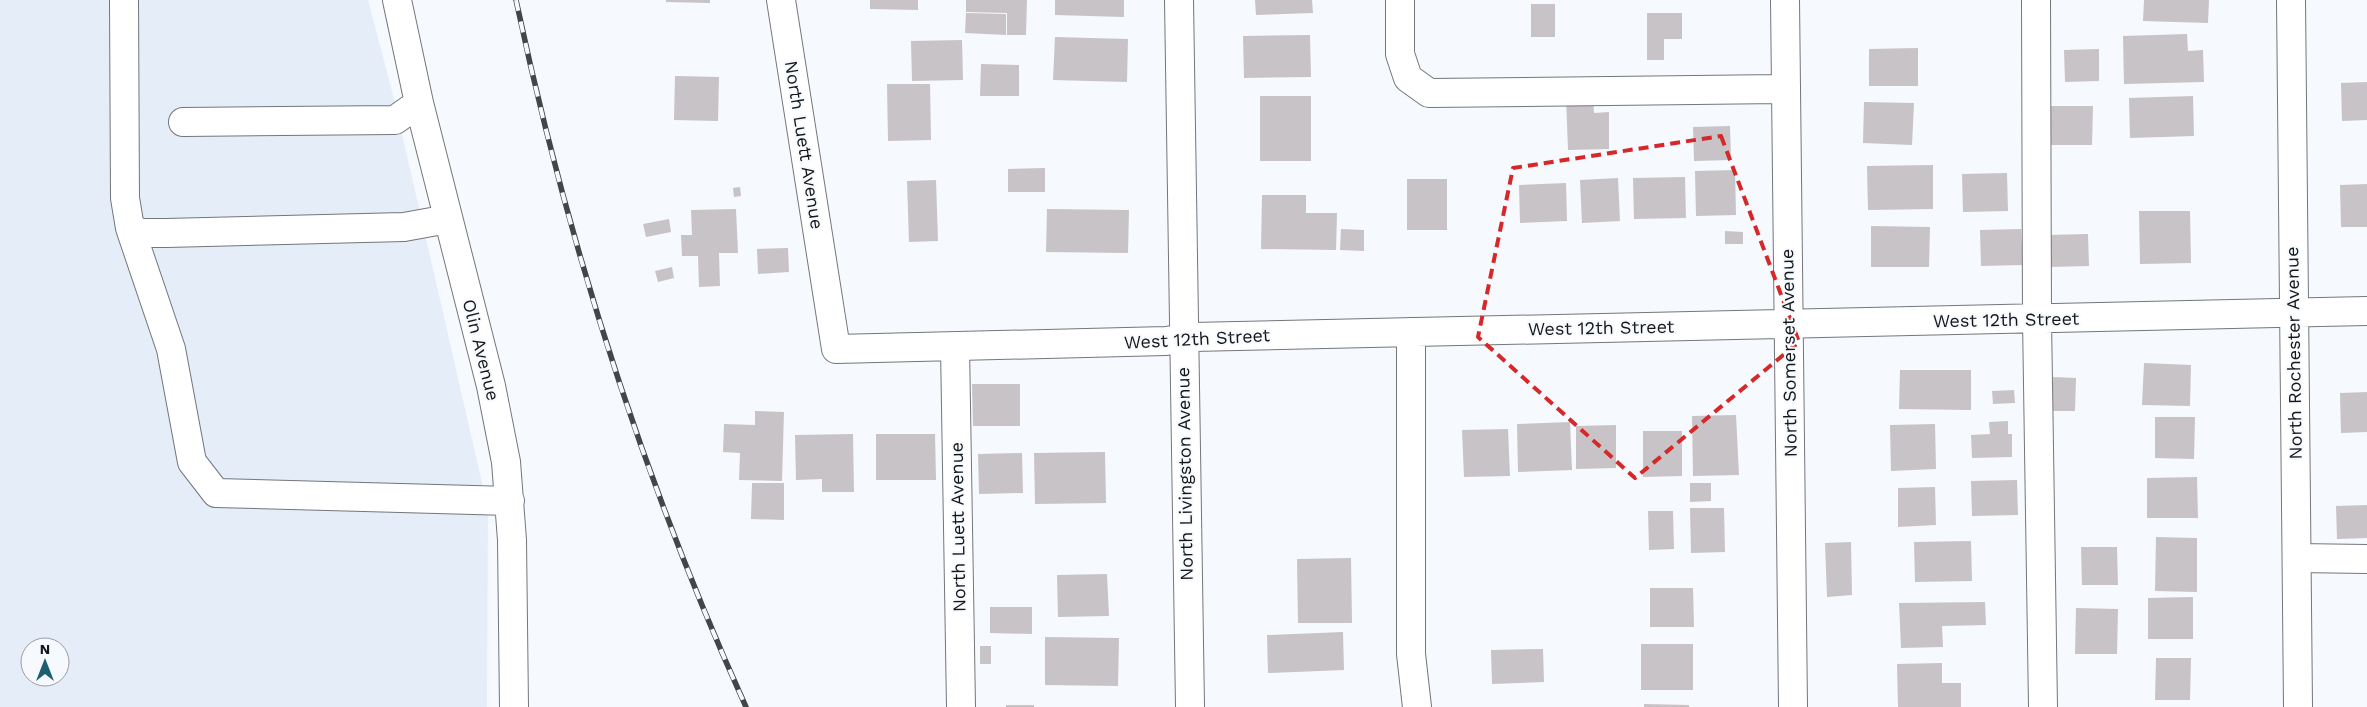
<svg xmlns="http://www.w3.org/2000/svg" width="2367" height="707" font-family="'Work Sans',sans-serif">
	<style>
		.built { fill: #e5edf8; fill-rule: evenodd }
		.building { fill: #c8c3c7 }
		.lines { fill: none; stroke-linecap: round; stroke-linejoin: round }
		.minor-casing { stroke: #73767b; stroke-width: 30 }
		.minor { stroke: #fff; stroke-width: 28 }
		.rail-casing { stroke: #444547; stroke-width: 5.5 }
		.rail { stroke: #f6f9fe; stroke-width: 4; stroke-dasharray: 11; stroke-linecap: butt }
		.marked { fill: none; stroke: #d62828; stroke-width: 4; stroke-dasharray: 10 6; stroke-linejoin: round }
		.labels { text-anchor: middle; stroke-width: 4; stroke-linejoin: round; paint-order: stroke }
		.street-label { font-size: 18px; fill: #151617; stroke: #f6f9fe }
	</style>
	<rect width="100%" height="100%" fill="#f6f9fe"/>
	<!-- built -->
	<path class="built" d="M0,0h368l26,99 94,410 -1,198h-487zM30,647h30v30h-30z"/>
	<!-- building -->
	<path class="building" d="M666,0h44v3l-44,-1z
		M870,0h48v10l-48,-1z
		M966,0h61l-1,35h-19v-22l-41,-1z
		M1055,0h69v17l-69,-2z
		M1255,0h57l1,13 -57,2z
		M2144,0h65l-1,23 -65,-2z
		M1531,4h24v33h-24z
		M966,13l40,1v21l-41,-2z
		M1647,13h35v26h-18v21h-17z
		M2187,34l1,17 15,-1 1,32 -80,2 -1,-48z
		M1310,35l1,42 -67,1 -1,-42z
		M1055,37l73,2 -1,43 -74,-2z
		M962,40l1,40 -51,1 -1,-40z
		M1918,48v38h-49v-37z
		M2099,49v32l-34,1 -1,-32z
		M981,64l38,1v31h-39z
		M675,76l44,1 -1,44 -44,-1z
		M2367,82v38l-25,1 -1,-38z
		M887,84h43l1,56 -43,1z
		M1260,96h51v65h-51z
		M1593,96l1,17 15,-1v37l-41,1 -2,-53z
		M2193,96l1,40 -64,2 -1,-40z
		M1864,102l50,1 -2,42 -49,-2z
		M2051,106h42l-1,39h-41z
		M1730,126l1,34 -37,1 -1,-34z
		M1933,165v44l-65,1 -1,-44z
		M1045,168v24h-37v-23z
		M1735,170l1,45 -40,1 -1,-45z
		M2007,173l1,38 -45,1 -1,-38z
		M1685,177l1,41 -52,1 -1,-41z
		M1618,178l2,43 -38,2 -2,-43z
		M1407,179h40v51h-40z
		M936,180l2,61 -29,1 -2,-61z
		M1566,183l1,38 -47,2 -1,-38z
		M2367,184v43h-26l-1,-42z
		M740,187l1,9 -7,1 -1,-9z
		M1262,195h44v18h31l-1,37 -75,-1z
		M736,209l2,44h-19l1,33 -21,1 -1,-31h-16l-1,-21h11l-1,-25z
		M1047,209l82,1 -1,43 -82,-1z
		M2139,211h51l1,52 -51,1z
		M669,219l2,13 -25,5 -3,-13z
		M1871,226l59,1 -1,40h-58z
		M1341,229l23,1v21l-24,-1z
		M2021,229l2,36 -42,1 -1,-36z
		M1725,231l18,1v12h-18z
		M2088,234l1,32 -40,1 -1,-32z
		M788,248l1,24 -31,2 -1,-25z
		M672,267l2,11 -16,4 -3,-11z
		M2144,363l47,2 -1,41 -48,-1z
		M1900,370h71v40l-72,-1z
		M2053,377l23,1 -1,33h-23z
		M972,384h48v42h-47z
		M2014,390l1,13 -22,1 -1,-13z
		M2367,392v40l-26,1 -1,-40z
		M755,411l29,1 -2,69 -43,-1 1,-27 -17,-1 1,-28 31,1z
		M1736,415l3,60 -46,1 -1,-60z
		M2155,417h40l-1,42 -39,-1z
		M2008,421v13h4v23l-40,1 -1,-23 19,-1 -1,-12z
		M1570,422l2,48 -54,2 -1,-48z
		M1935,424l1,45 -45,2 -1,-46z
		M1616,425v43l-40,1v-43z
		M1508,429l2,47 -46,1 -2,-47z
		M1643,431h39v45l-39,1z
		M853,434l1,58h-32v-13l-26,1 -1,-45z
		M876,434h59l1,46h-60z
		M1105,452l1,51 -71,1 -1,-51z
		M1022,453l1,40 -44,1 -1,-40z
		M2197,477l1,41h-51v-40z
		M2017,480l1,35 -46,1 -1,-35z
		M752,483h32v37l-33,-1z
		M1690,483h21v18l-21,1z
		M1935,487l1,38 -38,2v-39z
		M2367,505v33l-30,1 -1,-33z
		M1690,508h34l1,44 -34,1z
		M1648,511h25l1,38 -25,1z
		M2156,537l41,1v54l-42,-1z
		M1971,541l1,40 -57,1 -1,-40z
		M1851,542l1,53 -25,2 -2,-54z
		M2081,547h36l1,38h-36z
		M1351,558l1,65h-54l-1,-64z
		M1107,574l2,42 -51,1 -1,-42z
		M1650,588h43l1,39h-44z
		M2193,597v42h-45v-41z
		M1985,602l1,23 -44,1 1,21 -42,1 -2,-45z
		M990,607h42v27l-42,-1z
		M2076,608l42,1 -1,45h-42z
		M1343,632l1,38 -76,3 -1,-38z
		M1045,637l74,1 -1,48 -73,-1z
		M1641,644h52v46h-52z
		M980,646h11v18h-11z
		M1543,649l1,33 -52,2 -1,-34z
		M2156,658h35l-1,42h-35z
		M1942,663v20h19v24h-63l-1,-43z
		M1644,704l45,1v2h-45z
		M1006,705h28v2h-28z"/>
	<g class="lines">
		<!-- minor casing -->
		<g class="minor-casing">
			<path id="minor" d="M124,0l1,198 5,30 11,5h25l238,-6 44,-8
				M397,0l22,103 72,283 15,76 6,78 2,167
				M781,0l55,349 330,-8 26,-4 1175,-26
				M1179,0l11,707
				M1400,0v54l8,24 21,15 357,-4
				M1785,0l8,707
				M2036,0l1,319 6,388
				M2291,0l7,707
				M183,122l212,-2 24,-17
				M130,228l41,121 21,113 24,31 294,8
				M1411,332v322l6,53
				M955,347l6,360
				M2297,558l70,1"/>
		</g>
		<!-- minor -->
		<use href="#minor" class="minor"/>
		<!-- rail casing -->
		<g class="rail-casing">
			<path id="rail" d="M516,0c52,245 127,479 230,707"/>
		</g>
		<!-- rail -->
		<use href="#rail" class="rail"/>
	</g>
	<!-- marked area -->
	<path class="marked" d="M1721,136l78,206 -164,136 -157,-141 35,-169z"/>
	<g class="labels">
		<!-- street labels -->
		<g class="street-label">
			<text transform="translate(804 145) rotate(81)" y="6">North Luett Avenue</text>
			<text transform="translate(2006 320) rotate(-1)" y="6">West 12th Street</text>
			<text transform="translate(1601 328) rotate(-1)" y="6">West 12th Street</text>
			<text transform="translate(1197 339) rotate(-3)" y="6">West 12th Street</text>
			<text transform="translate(481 350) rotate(76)" y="6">Olin Avenue</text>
			<text transform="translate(1789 353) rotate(-91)" y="6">North Somerset Avenue</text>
			<text transform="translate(2294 353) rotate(-91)" y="6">North Rochester Avenue</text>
			<text transform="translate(1185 474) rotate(-91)" y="6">North Livingston Avenue</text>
			<text transform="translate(958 527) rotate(-91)" y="6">North Luett Avenue</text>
		</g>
	</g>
	<!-- north arrow -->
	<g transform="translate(45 662)"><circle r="24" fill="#f6f9fe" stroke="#9c9ea2"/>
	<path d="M0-4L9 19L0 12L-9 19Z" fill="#1c5f73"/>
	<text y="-8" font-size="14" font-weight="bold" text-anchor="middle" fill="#151617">N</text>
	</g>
</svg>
